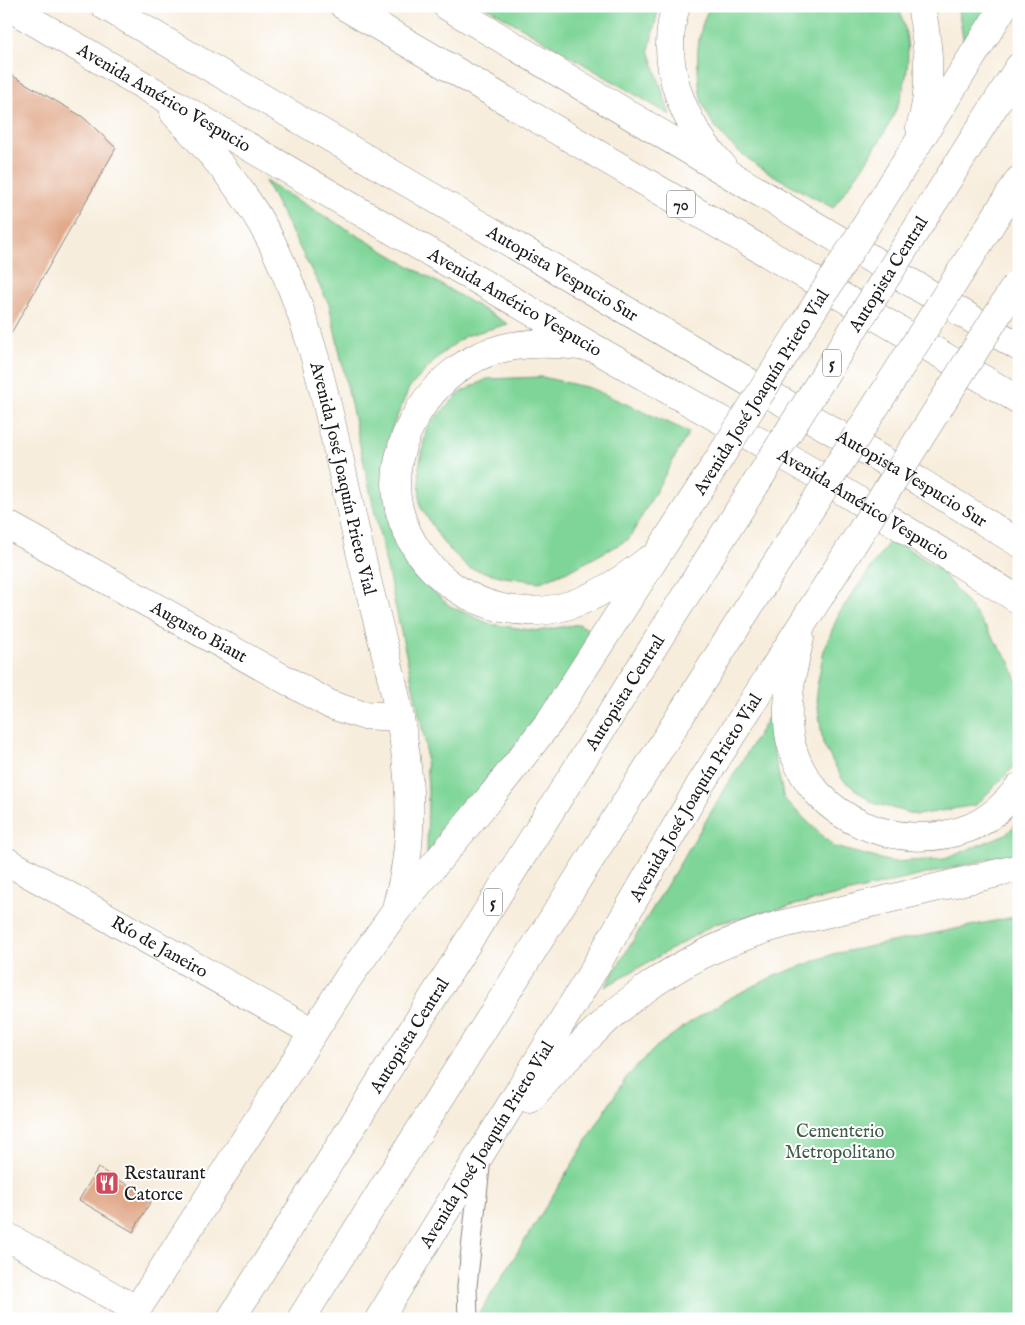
<svg xmlns="http://www.w3.org/2000/svg" width="1025" height="1325" font-family="'IM FELL English',serif">
	<style>
		.green { fill: #7fd598; stroke: #4e785a }
		.building { fill: #e1a98a }
		.lines { fill: none; stroke-linecap: round; stroke-linejoin: round }
		.service-casing { stroke: #8a847c; stroke-width: 21 }
		.minor-casing { stroke: #8a847c; stroke-width: 29 }
		.tertiary-casing { stroke: #8a847c; stroke-width: 29 }
		.primary-casing { stroke: #8a847c; stroke-width: 29 }
		.motorway-casing { stroke: #8a847c; stroke-width: 29 }
		.service { stroke: #fff; stroke-width: 19 }
		.minor { stroke: #fff; stroke-width: 28 }
		.tertiary { stroke: #fff; stroke-width: 28 }
		.primary { stroke: #fff; stroke-width: 28 }
		.motorway { stroke: #fff; stroke-width: 28 }
		.primary-bridge-casing { stroke: #8a847c; stroke-width: 29; stroke-linecap: butt }
		.motorway-bridge-casing { stroke: #8a847c; stroke-width: 29; stroke-linecap: butt }
		.primary-bridge { stroke: #fff; stroke-width: 28 }
		.motorway-bridge { stroke: #fff; stroke-width: 28 }
		.labels { text-anchor: middle; stroke-width: 4; stroke-linejoin: round; paint-order: stroke }
		.shield { fill: #fff; stroke: #606060; stroke-width: 1 }
		.shield-label { font-size: 16px; font-weight: bold; fill: #1c1c1c }
		.street-label { font-size: 18px; fill: #1c1c1c; stroke: #fff }
		.park-label { font-size: 18px; fill: #3f5d47; stroke: #fff }
		.poi-label { font-size: 18px; fill: #1c1c1c; stroke: #fff; text-anchor: start }
	</style>
	<rect width="100%" height="100%" fill="#fff"/>
	<filter id="ink" filterUnits="userSpaceOnUse"><feTurbulence type="fractalNoise" baseFrequency=".02" numOctaves="2"/><feDisplacementMap in="SourceGraphic" scale="10" xChannelSelector="R" yChannelSelector="G"/><feConvolveMatrix kernelMatrix="1 2 1 2 8 2 1 2 1" color-interpolation-filters="sRGB"/></filter>
	<filter id="wash" filterUnits="userSpaceOnUse"><feTurbulence type="fractalNoise" baseFrequency=".0096" numOctaves="4" result="noise"/><feDisplacementMap in="SourceGraphic" scale="20" xChannelSelector="R" yChannelSelector="G"/><feGaussianBlur stdDeviation="1.12" result="paint"/><feColorMatrix in="noise" values="0 0 0 0 0 0 0 0 0 0 0 0 0 0 0 0 0 1.4 0 .05"/><feComposite in="paint" operator="in"/></filter>
	<g filter="url(#wash)">
		<rect width="100%" height="100%" fill="#f7eddc"/>
		<!-- green -->
		<path class="green" d="M485,6h174l-10,44 21,65z
			M710,6h188c32,82 -21,139 -65,202 -44,-25 -112,-53 -130,-104 -4,-10 -4,-24 -5,-34 -2,-21 2,-45 12,-64z
			M958,6h36l-29,46z
			M265,181l243,143 -43,12 -25,19 -31,33 -21,50 -3,38 10,60 14,34 41,36 40,18 48,7 41,-7 12,7 -4,17 -74,101 -86,105 1,-64 -3,-49 -96,-437z
			M542,377l48,11 99,44 -60,107 -52,28 -37,15 -36,-5 -35,-9 -25,-24 -24,-38 -1,-39 8,-41 34,-34 26,-13z
			M892,538l47,31 37,45 34,48 9,24v59l-5,22 -38,38 -59,10 -44,-12 -30,-23 -20,-36 -7,-52 8,-42 15,-37z
			M773,710l-2,30 13,59 50,48 58,15 53,-3 61,-25 13,-13v31l-304,72 -110,63z
			M1019,916v403h-543l149,-240 31,-32 33,-24 39,-24 44,-22 61,-23z"/>
		<g id="blocks">
			<!-- building -->
			<path class="building" d="M6,72l77,45 33,31 -110,194z
				M98,1168l54,31 -19,33 -54,-32z"/>
		</g>
	</g>
	<g filter="url(#ink)">
		<use href="#blocks" fill-opacity="0" stroke="#8a847c" stroke-width="1"/>
		<g class="lines">
			<!-- service casing -->
			<g class="service-casing">
				<path id="service" d="M468,1319l-1,-33 14,-128"/>
			</g>
			<!-- minor casing -->
			<g class="minor-casing">
				<g id="minor">
					<path id="s1" d="M6,524l325,181 31,10 37,2"/>
					<path id="s2" d="M6,861l307,171"/>
				</g>
			</g>
			<!-- tertiary casing -->
			<g class="tertiary-casing">
				<path id="tertiary" d="M6,1236l131,74"/>
			</g>
			<!-- primary casing -->
			<g class="primary-casing">
				<g id="primary">
					<path id="s3" d="M7,6l589,343 213,121 210,130"/>
					<path d="M447,6l572,341"/>
					<path d="M676,6c-18,58 7,117 46,159"/>
					<path id="s4" d="M174,113c38,40 72,79 97,128 46,92 63,197 86,297 26,118 76,245 40,366"/>
					<path d="M920,128c13,-39 9,-82 1,-122"/>
					<path d="M872,216l132,-210"/>
					<path d="M587,347c-29,-4 -59,-6 -87,2 -65,16 -117,94 -101,160 16,65 82,110 149,101 37,-5 71,-27 100,-50"/>
					<path d="M800,638c-8,35 -18,74 -8,109 21,74 109,107 177,81 20,-8 37,-24 50,-41"/>
					<path d="M530,1099c76,-86 140,-144 253,-175l236,-56"/>
					<path d="M131,1319l217,-341 48,-67 97,-117 57,-73 167,-259"/>
					<path id="s5" d="M379,1319l211,-343 110,-191 153,-241"/>
				</g>
			</g>
			<!-- motorway casing -->
			<g class="motorway-casing">
				<g id="motorway">
					<path id="s6" d="M105,6l815,476 99,61"/>
					<path d="M344,6l675,394"/>
					<path d="M909,241l110,-174"/>
					<path d="M960,273l59,-93"/>
					<path id="s7" d="M231,1319l524,-834"/>
					<path d="M301,1319l505,-803"/>
				</g>
			</g>
			<!-- service -->
			<use href="#service" class="service"/>
			<!-- minor -->
			<use href="#minor" class="minor"/>
			<!-- tertiary -->
			<use href="#tertiary" class="tertiary"/>
			<!-- primary -->
			<use href="#primary" class="primary"/>
			<!-- motorway -->
			<use href="#motorway" class="motorway"/>
			<!-- primary-bridge casing -->
			<g class="primary-bridge-casing">
				<path id="primary-bridge" d="M717,462l155,-246
					M853,544l163,-259"/>
			</g>
			<!-- motorway-bridge casing -->
			<g class="motorway-bridge-casing">
				<path id="motorway-bridge" d="M755,485l154,-244
					M806,516l154,-243"/>
			</g>
			<!-- primary-bridge -->
			<use href="#primary-bridge" class="primary-bridge"/>
			<!-- motorway-bridge -->
			<use href="#motorway-bridge" class="motorway-bridge"/>
		</g>
	</g>
	<!-- icons -->
	<defs>
		<g id="restaurant-square" transform="scale(1.25)"><rect x="-9" y="-9" width="18" height="18" rx="4" fill="#d1495b" stroke="#fff"/><path d="M-5-6h1v4h1v-4h1v4h1v-4h1v5L-1.5 .5V6h-2V.5L-5-1ZM5-6V6H3V1.5H1.5Q1.5-4 5-6Z" fill="#fff"/></g>
	</defs>
	<g fill-rule="evenodd">
		<use href="#restaurant-square" x="107" y="1183"/>
	</g>
	<g class="labels">
		<!-- shield labels -->
		<g class="shield">
			<rect x="667" y="190.5" width="28" height="27" rx="4"/>
			<rect x="823" y="349.5" width="18" height="27" rx="4"/>
			<rect x="484" y="888.5" width="18" height="27" rx="4"/>
		</g>
		<g class="shield-label">
			<text x="681" y="210">70</text>
			<text x="832" y="369">5</text>
			<text x="493" y="908">5</text>
		</g>
		<!-- street labels -->
		<g class="street-label">
			<text dy="6" stroke="none"><textPath href="#s3" startOffset="182">Avenida Américo Vespucio</textPath></text>
			<text dy="6" stroke="none"><textPath href="#s6" startOffset="530">Autopista Vespucio Sur</textPath></text>
			<text transform="translate(888 274) rotate(-58)" y="6">Autopista Central</text>
			<text dy="6" stroke="none"><textPath href="#s3" startOffset="588">Avenida Américo Vespucio</textPath></text>
			<text transform="translate(761 392) rotate(-58)" y="6">Avenida José Joaquín Prieto Vial</text>
			<text dy="6" stroke="none"><textPath href="#s4" startOffset="410">Avenida José Joaquín Prieto Vial</textPath></text>
			<text dy="6" stroke="none"><textPath href="#s6" startOffset="935">Autopista Vespucio Sur</textPath></text>
			<text dy="6" stroke="none"><textPath href="#s3" startOffset="991">Avenida Américo Vespucio</textPath></text>
			<text dy="6" stroke="none"><textPath href="#s1" startOffset="221">Augusto Biaut</textPath></text>
			<text dy="6" stroke="none"><textPath href="#s7" startOffset="740">Autopista Central</textPath></text>
			<text dy="6" stroke="none"><textPath href="#s5" startOffset="610">Avenida José Joaquín Prieto Vial</textPath></text>
			<text dy="6" stroke="none"><textPath href="#s2" startOffset="176">Río de Janeiro</textPath></text>
			<text dy="6" stroke="none"><textPath href="#s7" startOffset="335">Autopista Central</textPath></text>
			<text dy="6" stroke="none"><textPath href="#s5" startOffset="205">Avenida José Joaquín Prieto Vial</textPath></text>
		</g>
		<!-- park labels -->
		<g class="park-label">
			<text x="840" y="1137">Cementerio<tspan x="840" dy="21">Metropolitano</tspan></text>
		</g>
		<!-- poi labels -->
		<g class="poi-label">
			<text x="124" y="1179">Restaurant<tspan x="124" dy="21">Catorce</tspan></text>
		</g>
	</g>
	<!-- margin -->
	<rect width="1025" height="1325" fill="none" stroke="#fff" stroke-width="25"/>
</svg>
